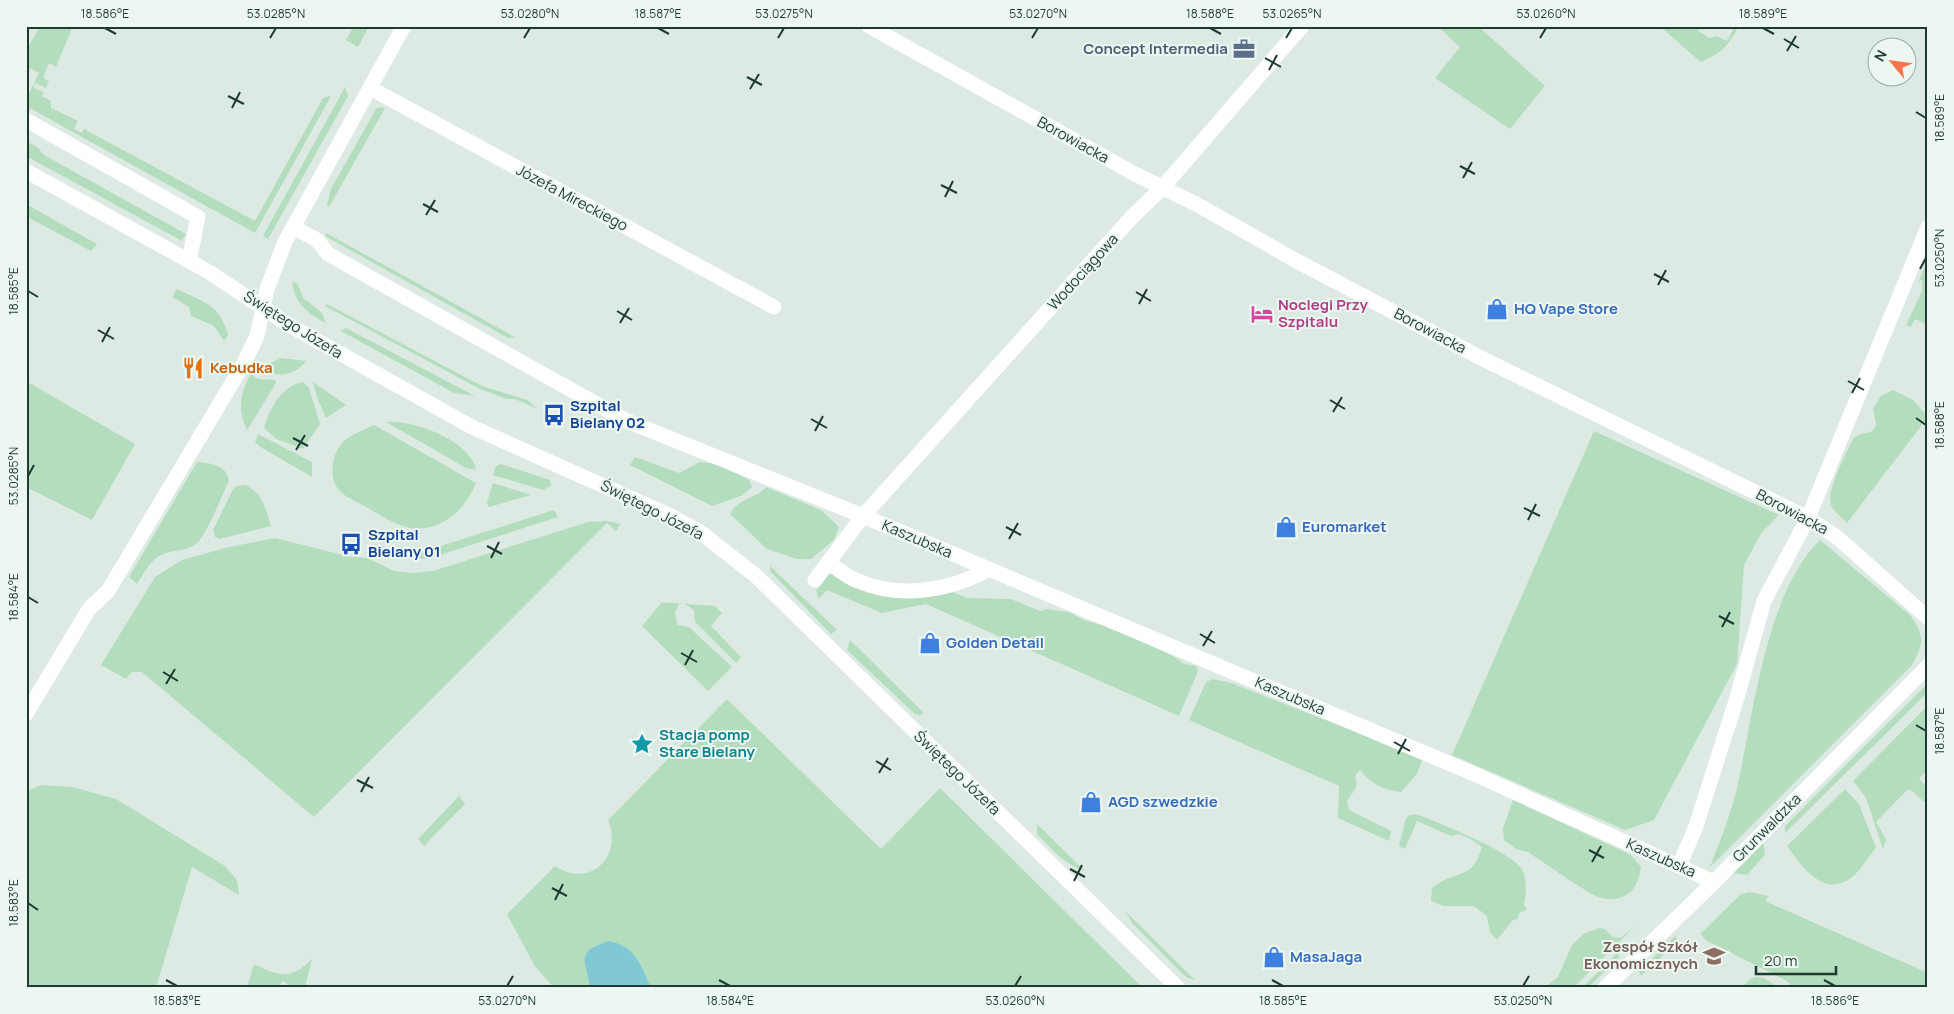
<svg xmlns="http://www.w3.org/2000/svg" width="1954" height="1014" font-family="Manrope,sans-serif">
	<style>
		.green { fill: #b4ddbe }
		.water { fill: #80c8d4 }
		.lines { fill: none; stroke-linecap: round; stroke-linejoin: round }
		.minor { stroke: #fff; stroke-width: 15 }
		.ticks { fill: none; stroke: #1e3a32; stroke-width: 2 }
		.labels { text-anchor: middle; stroke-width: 4; stroke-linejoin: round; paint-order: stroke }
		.service-label { font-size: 15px; font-weight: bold; fill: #4e5e75; stroke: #edf7f2; text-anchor: end }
		.street-label { font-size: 15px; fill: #1e3a32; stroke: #edf7f2 }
		.hotel-label { font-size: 15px; font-weight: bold; fill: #b23c85; stroke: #edf7f2; text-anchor: start }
		.shop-label { font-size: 15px; font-weight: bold; fill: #366cbe; stroke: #edf7f2; text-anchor: start }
		.food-label { font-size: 15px; font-weight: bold; fill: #c56008; stroke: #edf7f2; text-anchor: start }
		.transit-label { font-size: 15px; font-weight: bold; fill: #164399; stroke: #edf7f2; text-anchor: start }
		.culture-label { font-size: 15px; font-weight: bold; fill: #0d838f; stroke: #edf7f2; text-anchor: start }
		.education-label { font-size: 15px; font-weight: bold; fill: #785e54; stroke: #edf7f2; text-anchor: end }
		.neatline { fill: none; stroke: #1e3a32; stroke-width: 2 }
		.ticks-label { font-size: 12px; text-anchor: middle; fill: #1e3a32 }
	</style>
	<rect width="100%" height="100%" fill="#ddeae4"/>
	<!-- green -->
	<path class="green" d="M40,26h33l-17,41 -7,-4 -6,15 6,3 -3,7 -11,-5 -1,5 10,4 -2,4 9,5v7l27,13 -4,8 8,4 2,-4 171,92 68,-123 8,-2 -76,137 -229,-127v-6l13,-27 -13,-7v-15z
		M354,26h15l-11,21 -12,-7z
		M1437,26h41l67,60 -35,43 -75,-51 25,-31z
		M1659,26h41l-2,5 12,7 6,-2 11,5 8,-15h4c-11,20 -17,27 -38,36z
		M345,87l3,9 -80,143 -5,-3z
		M381,107l4,1 -56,99 -2,-2 4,-16 45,-80z
		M26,141l11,6 7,8 142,79 -4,7 -156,-85z
		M26,204l71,40 -6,7 -60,-32 -5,-3z
		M326,233l189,104 -7,1 -183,-102z
		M1928,260v65l-13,-6 -4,8 -5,-2 16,-34v-11l-4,2z
		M292,281l6,3 5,14 19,15 4,10c-19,-9 -32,-21 -34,-42z
		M177,289c25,12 44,16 51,46l-4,6 -10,-15 -23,-10 -2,-9 -17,-10z
		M327,304l155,82 45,14 11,9 -23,-10h-8l-27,-10 -155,-83z
		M346,328l129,68 -21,-3 -113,-62z
		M281,358l25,3c-10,14 -31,19 -44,6z
		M251,374l7,5 17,1 1,3 -29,47c-10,-19 -7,-38 4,-56z
		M26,381l109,63 -43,76 -66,-33z
		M303,382l6,6 11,36 -17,25 -27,-10 -12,-11c5,-19 18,-43 39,-46z
		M313,382l33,23 -20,13 -8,-18z
		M1893,390l20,10 15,17 -81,106c-5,-5 -13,-11 -16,-18 -5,-15 16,-52 22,-67l8,-4 10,-2 5,-6 -3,-18 8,-12z
		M386,422c26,-3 86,19 90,48l-10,-2z
		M374,425l102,58c-11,28 -38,52 -70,44 -14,-4 -26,-12 -38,-19 -8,-5 -19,-9 -26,-15 -15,-12 -11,-40 2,-52 8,-7 20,-11 30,-16z
		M1594,431l185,84 -17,17 -18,33 -7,99 -83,156 -29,10 -173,-75z
		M258,434l54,28v15l-50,-29 -7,-6z
		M635,457l44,16 21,-11 17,2 32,16 3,7 -11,9 -29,10 -82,-41z
		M197,462c14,1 31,4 32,19 -7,14 -22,53 -32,62 -9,9 -24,6 -36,12 -11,5 -17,19 -24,29l-8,-7z
		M501,464l49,16 1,6 -8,4 -50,-15 3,-9z
		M493,483l38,12 -42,12 -2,-4z
		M245,485c17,7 21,24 26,41l-51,13 -5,-2 -2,-7 20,-41 4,-3z
		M766,487l55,23 18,17 -5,13 -23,19h-14l-30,-10 -37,-35c7,-16 26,-15 36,-27z
		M554,510l4,7 -131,42c-21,-1 -35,-5 -53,-15l31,8 20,-1z
		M606,521l15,3 -5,7 -9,-8 -293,294 -172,-145h-10l-6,7 -25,-14 54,-88 27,-17 47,-13 46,-9 72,18 20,2 27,13 19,2 20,-2 155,-49z
		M1820,540l90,75c15,20 14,29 2,50l-202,202c10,-27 22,-55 28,-83 15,-70 29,-194 82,-244z
		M770,566l67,64 -6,4 -61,-63z
		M829,574h5l28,13 83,2 22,9 44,1 29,12 6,-2 23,3 15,8 28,8 61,28 11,8 12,2 2,5 -19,45 -253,-112 -44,9 -55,-23 -8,9 -3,-8z
		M662,602l53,4 7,7 -11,13 30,31 -5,6 -41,-41 -1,-12 -9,-6h-6l-4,8 2,13 12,2 43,40 -24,24 -66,-65z
		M850,640l74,73 -4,2 -5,-1 -68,-64z
		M1213,679l18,4 185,72 6,5 -5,14 -16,18c-18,-2 -30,-8 -41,-22l-5,6c5,13 -3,15 -8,26l2,8 42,21 -2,10 -51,-23 1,-32 -150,-66 17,-38z
		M1928,683v9l-143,141v-7z
		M727,699l154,150 59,-61 203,200h-589l-20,-23 -27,-51 48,-48c35,23 68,-9 53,-46z
		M1928,705v65l-9,8 9,11v9l-4,4 -13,-12h-4l-31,32 10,17 -3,10 -17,-51 -13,-17z
		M41,785l32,2 43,12 109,67 12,14 2,15 -47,-28 -36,121h-130v-196z
		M1845,789l14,15 17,44c-8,9 -17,26 -28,32 -27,16 -47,-15 -61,-34z
		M459,796l6,8 -41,42 -6,-7z
		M1513,800l118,55 10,12c-3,23 -15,36 -40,31 -12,-3 -59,-37 -73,-46l-12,-3 -12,-9 -1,-12z
		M1415,814l12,4c20,9 88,35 96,53 4,11 3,23 1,35l3,2 -2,3 -5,1 -3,7 -4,1 -16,20 -7,-8 -3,-16 -13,-10h-31l-12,-5 1,-13c23,-19 40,-6 50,-41l-13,-9 -11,-4 -7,2 -34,-15 -12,28 -6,-3 7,-28 3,-3z
		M1037,824l48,47c-20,-6 -34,-23 -48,-37z
		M1763,841l2,14 -18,20 -15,-2z
		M1749,892l20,4 -4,5 163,72v15h-135l-6,-7 -80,-40 -7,-7 41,-40z
		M1125,911l70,69 -9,-3 -53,-53z
		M1636,925l-63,63h-29l14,-11 14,-32 13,-12 14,-5 6,1 7,8 8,1z
		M1675,936l3,5 -37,35 -2,-4z
		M1617,953l3,3 -32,32h-6z
		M312,959l-7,29h-13l-9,-7 -5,7h-31l7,-24c25,12 36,17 58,-5z
		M1756,977l8,1 16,10h-39l9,-9z"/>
	<!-- water -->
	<path class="water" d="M609,941c26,5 32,24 42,47h-61c-2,-27 -18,-35 19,-47z"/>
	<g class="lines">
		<!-- minor -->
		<path class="minor" d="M869,26l264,147 63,31 99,56 184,97 329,161 30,20 90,80
			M1302,26l-139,161 -32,31 -268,298 609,257 242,109
			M370,88l404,219
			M26,120l172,97 -9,44
			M26,171l183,101 80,53 185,103 197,88 29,16 55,43 423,413
			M293,227l24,13 11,14 299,167 236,95 -48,64
			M828,562c10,7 19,15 30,19 41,18 92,10 131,-12
			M26,714l63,-105 19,-18 136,-228 13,-27 10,-47 18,-47 119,-216
			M1679,866l16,-37 41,-128 28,-100 44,-83 120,-291
			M1605,988l109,-106 214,-216"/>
	</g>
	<!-- ticks -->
	<path class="ticks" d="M105,28l11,6M658,28l11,6M1210,28l11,6M1763,28l11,6M270,38l6,-10M524,38l6,-10M778,38l6,-10M1032,38l6,-10M1286,38l6,-10M1540,38l6,-10M1784,39l15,9M1787,51l9,-15M1265,58l16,9M1269,70l8,-15M747,77l15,8M750,89l9,-15M228,96l16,8M232,108l8,-16M1916,112l10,6M1460,166l15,8M1463,178l9,-16M941,185l16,8M945,197l8,-16M423,204l15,8M426,215l9,-15M1920,269l6,-11M1654,274l15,8M1658,285l8,-15M28,291l10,6M1136,292l15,9M1139,304l8,-15M617,311l15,9M620,323l9,-15M98,330l16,9M102,342l8,-15M1848,381l16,9M1852,393l8,-15M1330,400l15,9M1333,412l9,-15M1916,418l10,7M811,419l16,9M815,431l8,-15M293,438l15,8M296,450l9,-15M28,476l6,-11M1524,508l16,8M1528,520l8,-16M1006,527l15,8M1009,539l9,-16M487,546l15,8M491,558l8,-16M28,597l10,6M1719,616l15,8M1722,627l8,-15M1200,634l15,9M1203,646l9,-15M681,653l16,9M685,665l8,-15M163,672l15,9M166,684l9,-15M1916,725l10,6M1394,742l16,9M1398,754l8,-15M876,761l15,9M879,773l9,-15M357,780l16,8M361,792l8,-15M1589,850l15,8M1592,862l9,-16M1070,869l15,8M1074,881l8,-16M552,888l15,8M555,900l8,-16M28,903l10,7M166,980l11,6M719,980l11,6M1272,980l11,6M1824,980l11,6M507,986l6,-10M1015,986l6,-10M1523,986l6,-10"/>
	<!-- icons -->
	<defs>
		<g id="office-bare" transform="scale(1.725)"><path d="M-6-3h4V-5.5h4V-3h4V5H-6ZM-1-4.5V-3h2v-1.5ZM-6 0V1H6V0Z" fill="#5c6f8a" stroke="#edf7f2" stroke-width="2.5" paint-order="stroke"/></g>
		<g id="shop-bare" transform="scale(1.725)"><path d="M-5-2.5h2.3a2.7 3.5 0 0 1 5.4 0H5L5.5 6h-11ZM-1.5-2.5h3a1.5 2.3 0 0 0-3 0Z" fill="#3f7fe0" stroke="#edf7f2" stroke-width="2.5" paint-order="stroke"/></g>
		<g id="hotel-bare" transform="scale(1.725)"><path d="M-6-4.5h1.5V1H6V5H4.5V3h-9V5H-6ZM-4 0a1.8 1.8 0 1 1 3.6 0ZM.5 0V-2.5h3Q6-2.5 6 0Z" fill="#d1479c" stroke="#edf7f2" stroke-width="2.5" paint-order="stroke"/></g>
		<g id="restaurant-bare" transform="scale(1.725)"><path d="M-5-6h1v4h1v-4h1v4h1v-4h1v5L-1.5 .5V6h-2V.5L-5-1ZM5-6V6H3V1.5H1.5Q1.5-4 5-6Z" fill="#e8710a" stroke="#edf7f2" stroke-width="2.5" paint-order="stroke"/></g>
		<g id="bus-bare" transform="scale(1.725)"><path d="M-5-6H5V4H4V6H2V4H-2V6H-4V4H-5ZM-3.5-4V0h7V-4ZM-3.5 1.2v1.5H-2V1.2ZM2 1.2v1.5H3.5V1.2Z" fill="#1a4fb4" stroke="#edf7f2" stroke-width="2.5" paint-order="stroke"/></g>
		<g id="sight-bare" transform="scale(1.725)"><path d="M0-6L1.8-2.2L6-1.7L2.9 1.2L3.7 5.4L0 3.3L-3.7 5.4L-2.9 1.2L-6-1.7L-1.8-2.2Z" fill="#0f9aa8" stroke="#edf7f2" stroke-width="2.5" paint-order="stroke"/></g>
		<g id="school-bare" transform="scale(1.725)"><path d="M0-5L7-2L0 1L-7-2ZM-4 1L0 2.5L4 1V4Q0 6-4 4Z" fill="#8d6e63" stroke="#edf7f2" stroke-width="2.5" paint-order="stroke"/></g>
	</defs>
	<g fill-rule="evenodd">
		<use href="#office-bare" x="1244" y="49"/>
		<use href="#shop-bare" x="1497" y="309"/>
		<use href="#hotel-bare" x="1262" y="314"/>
		<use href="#restaurant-bare" x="193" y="368"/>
		<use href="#bus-bare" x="554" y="415"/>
		<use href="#shop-bare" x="1286" y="527"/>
		<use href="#bus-bare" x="351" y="544"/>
		<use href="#shop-bare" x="930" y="643"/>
		<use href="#sight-bare" x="642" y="744"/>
		<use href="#shop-bare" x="1091" y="802"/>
		<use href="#school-bare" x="1714" y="956"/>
		<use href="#shop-bare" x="1274" y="957"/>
	</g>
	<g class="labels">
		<!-- service labels -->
		<g class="service-label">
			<text x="1228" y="54">Concept Intermedia</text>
		</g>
		<!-- street labels -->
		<g class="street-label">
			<text transform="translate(1073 140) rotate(29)" y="5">Borowiacka</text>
			<text transform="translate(572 198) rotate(28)" y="5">Józefa Mireckiego</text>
			<text transform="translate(1083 272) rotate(-48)" y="5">Wodociągowa</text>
			<text transform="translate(293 325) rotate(32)" y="5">Świętego Józefa</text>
			<text transform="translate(1430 331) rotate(28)" y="5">Borowiacka</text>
			<text transform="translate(652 510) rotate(27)" y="5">Świętego Józefa</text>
			<text transform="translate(1792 512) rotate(28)" y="5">Borowiacka</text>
			<text transform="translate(917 539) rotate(23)" y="5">Kaszubska</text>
			<text transform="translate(1290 696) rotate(23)" y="5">Kaszubska</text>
			<text transform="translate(957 773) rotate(44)" y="5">Świętego Józefa</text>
			<text transform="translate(1767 828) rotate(-45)" y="5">Grunwaldzka</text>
			<text transform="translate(1661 858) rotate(24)" y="5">Kaszubska</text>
		</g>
		<!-- hotel labels -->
		<g class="hotel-label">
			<text x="1278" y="310">Noclegi Przy<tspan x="1278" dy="17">Szpitalu</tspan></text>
		</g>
		<!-- shop labels -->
		<g class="shop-label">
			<text x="1514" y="314">HQ Vape Store</text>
			<text x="1302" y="532">Euromarket</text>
			<text x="946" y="648">Golden Detail</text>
			<text x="1108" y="807">AGD szwedzkie</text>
			<text x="1290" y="962">MasaJaga</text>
		</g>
		<!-- food labels -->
		<g class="food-label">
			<text x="210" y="373">Kebudka</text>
		</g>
		<!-- transit labels -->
		<g class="transit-label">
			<text x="570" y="411">Szpital<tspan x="570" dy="17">Bielany 02</tspan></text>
			<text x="368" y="540">Szpital<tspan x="368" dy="17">Bielany 01</tspan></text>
		</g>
		<!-- culture labels -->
		<g class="culture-label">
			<text x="659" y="740">Stacja pomp<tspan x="659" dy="17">Stare Bielany</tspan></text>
		</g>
		<!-- education labels -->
		<g class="education-label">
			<text x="1698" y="952">Zespół Szkół<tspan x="1698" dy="17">Ekonomicznych</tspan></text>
		</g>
	</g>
	<!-- border -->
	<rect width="1954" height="1014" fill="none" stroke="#edf7f2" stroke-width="55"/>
	<!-- north arrow -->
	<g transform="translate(1892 62) rotate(299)"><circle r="24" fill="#edf7f2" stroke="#9aaba5"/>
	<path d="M0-4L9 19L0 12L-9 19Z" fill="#fb734a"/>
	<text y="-8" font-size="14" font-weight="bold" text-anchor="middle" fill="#1e3a32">N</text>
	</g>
	<!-- scale -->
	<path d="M1756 966v8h80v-8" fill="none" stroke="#1e3a32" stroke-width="2.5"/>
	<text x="1764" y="966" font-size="15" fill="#1e3a32" stroke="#edf7f2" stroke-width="4" paint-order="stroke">20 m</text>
	<rect x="28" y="28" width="1898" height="958" class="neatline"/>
	<g class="ticks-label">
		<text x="105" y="18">18.586°E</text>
		<text x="276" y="18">53.0285°N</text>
		<text x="530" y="18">53.0280°N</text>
		<text x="658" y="18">18.587°E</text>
		<text x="784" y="18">53.0275°N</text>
		<text x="1038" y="18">53.0270°N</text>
		<text x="1210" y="18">18.588°E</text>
		<text x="1292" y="18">53.0265°N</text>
		<text x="1546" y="18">53.0260°N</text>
		<text x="1763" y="18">18.589°E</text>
		<text transform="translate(1940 118) rotate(-90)" y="4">18.589°E</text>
		<text transform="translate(1940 258) rotate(-90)" y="4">53.0250°N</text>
		<text transform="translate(14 291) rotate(-90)" y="4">18.585°E</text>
		<text transform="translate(1940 425) rotate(-90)" y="4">18.588°E</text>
		<text transform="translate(14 476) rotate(-90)" y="4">53.0285°N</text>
		<text transform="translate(14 597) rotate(-90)" y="4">18.584°E</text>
		<text transform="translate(1940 731) rotate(-90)" y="4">18.587°E</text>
		<text transform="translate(14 903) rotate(-90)" y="4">18.583°E</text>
		<text x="177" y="1005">18.583°E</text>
		<text x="507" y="1005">53.0270°N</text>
		<text x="730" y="1005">18.584°E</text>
		<text x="1015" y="1005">53.0260°N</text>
		<text x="1283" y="1005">18.585°E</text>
		<text x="1523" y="1005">53.0250°N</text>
		<text x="1835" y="1005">18.586°E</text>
	</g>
</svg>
